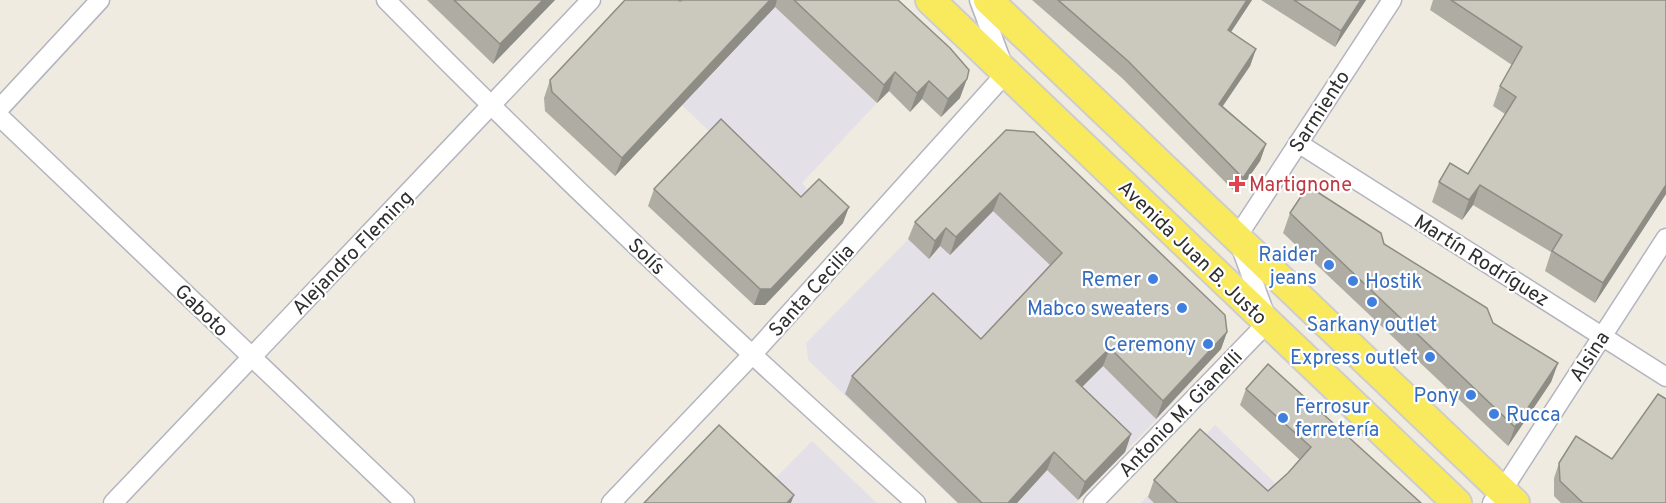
<svg xmlns="http://www.w3.org/2000/svg" width="1666" height="503" font-family="Overpass,sans-serif">
	<style>
		.industrial { fill: #e4e0e8 }
		.lines { fill: none; stroke-linecap: round; stroke-linejoin: round }
		.minor-casing { stroke: #b4b4c1; stroke-width: 21 }
		.primary-casing { stroke: #cdcdcd; stroke-width: 32 }
		.minor { stroke: #fff; stroke-width: 18 }
		.primary { stroke: #f8e95d; stroke-width: 28 }
		.wall { fill: #afada3 }
		.shaded-wall { fill: #8e8d85 }
		.building { fill: #cbc9be; stroke: #8e8d85; stroke-width: 1.5 }
		.health-dot { fill: #e0444e; stroke: #fff; stroke-width: 2 }
		.shop-dot { fill: #3f7fe0; stroke: #fff; stroke-width: 2 }
		.labels { text-anchor: middle; stroke-width: 4.5; stroke-linejoin: round; paint-order: stroke }
		.street-label { font-size: 20px; fill: #2e2e2e; stroke: #fff }
		.health-label { font-size: 20px; fill: #be3a42; stroke: #fff; text-anchor: start }
		.shop-label { font-size: 20px; fill: #366cbe; stroke: #fff; text-anchor: end }
	</style>
	<rect width="100%" height="100%" fill="#efebe0"/>
	<!-- industrial -->
	<path class="industrial" d="M775,7l102,96 -75,80 11,12 -59,110 -106,-99 66,-70 -32,-31z
		M964,183l151,122 79,75 -118,123h-119l-149,-143 -2,-17z
		M1215,425l81,78h-155z
		M812,441l65,62h-223l109,-12z"/>
	<g class="lines">
		<!-- minor casing -->
		<g class="minor-casing">
			<path id="minor" d="M386,0c171,174 348,341 530,503
				M0,108l100,-108
				M0,117l405,386
				M1298,143l368,234
				M113,503l478,-503
				M611,503l140,-147 255,-283 -27,-73
				M1093,503l175,-181 -31,-85 155,-237
				M1492,503l10,-12 164,-253"/>
		</g>
		<!-- primary casing -->
		<g class="primary-casing">
			<path id="primary" d="M930,0l527,503
				M988,0l527,503"/>
		</g>
		<!-- minor -->
		<use href="#minor" class="minor"/>
		<!-- primary -->
		<use href="#primary" class="primary"/>
	</g>
	<!-- wall -->
	<path class="wall" d="M427,0h128l-62,64z
		M683,0h215l62,98 -19,19 -19,-18 -12,13 -21,-21 -12,12 -102,-96 -160,169 -70,-65 -1,-13 6,-18z
		M1032,0h220l-21,32 25,17 -6,17 -27,40 43,38 -6,17 -23,33 -115,-116z
		M1261,0h105l-31,47z
		M1433,0h233v194l-71,109 -50,-32 6,-19 -78,-47 -11,15 -30,-18 7,-20 29,-8 37,-60 -12,-8 7,-20 12,-21 -82,-55z
		M1006,130l221,202 -6,17 -65,70 -53,-53 -21,21 49,47 -6,18 -47,48 -31,-30 -30,33h-59l-113,-109 7,-18 129,-37 69,-74 -57,-54 -43,44 -10,-9 -11,13 -21,-20 7,-17z
		M654,189l147,8 42,26 -78,82h-11l-106,-99z
		M1290,213l94,31 109,79 65,40 -7,19 -43,64 -225,-213z
		M1246,389l175,114h-267l-6,-6 6,-17 114,11 20,-18 12,-13 -60,-55z
		M1559,463l107,40h-105l-7,-7v-18z"/>
	<!-- shaded-wall -->
	<path class="shaded-wall" d="M543,0h12l-62,64 7,-20z
		M770,0h7l-2,7 -160,169 7,-18z
		M1247,0h5l-31,47 7,-17z
		M1361,0h5l-31,47 6,-16z
		M1256,49l-6,17 -37,54 6,-16z
		M895,72l-6,19 -12,12 7,-18z
		M967,79l-7,19 -19,19 7,-18z
		M929,81l-7,18 -12,13 7,-19z
		M1266,144l-6,17 -23,33 6,-16z
		M1480,185l-7,20 -11,15 7,-20z
		M1666,185v9l-71,109 8,-20z
		M1000,193l-7,18 -43,44 6,-18z
		M849,207l-6,16 -78,82h-11l6,-16z
		M946,228l-6,18 -11,13 6,-18z
		M1227,332l-6,17 -65,70 7,-18z
		M1110,348l-7,18 -33,33 6,-18z
		M1558,363l-7,19 -43,64 7,-19z
		M1131,434l-6,18 -47,48 7,-18z
		M1054,452l-7,18 -30,33h-9z
		M794,495l-3,8h-4z"/>
	<!-- building -->
	<path class="building" d="M454,0h89l-43,44z
		M625,0h53l2,1 3,-1h87l-148,158 -70,-66 -2,-12z
		M794,0h104l52,48 19,22 -2,9 -19,20 -19,-18 -12,12 -22,-21 -11,13z
		M1058,0h189l-19,30 28,19 -37,55 47,40 -23,34 -115,-117z
		M1294,0h67l-20,31z
		M1451,0h215v185l-63,98 -51,-32 10,-16 -82,-50 -11,15 -30,-18 11,-19 18,11 48,-77 -16,-11 22,-39z
		M721,119l80,78 18,-18 30,28 -78,82h-11l-106,-100z
		M1006,130l28,2 191,183 2,17 -64,69 -53,-53 -34,33 55,53 -46,48 -31,-30 -46,51h-26l-130,-127 81,-83 48,46 81,-86 -62,-60 -44,44 -10,-9 -11,13 -20,-19z
		M1308,186l73,47 3,11 103,64 6,15 65,40 -43,64 -225,-214z
		M1268,364l153,139h-243l-24,-23 46,-51 68,62 20,-18 23,-26 -65,-58z
		M1658,394l8,5v104h-83l-23,-22 -1,-18 17,-27 36,23z
		M719,425l75,70 -7,8h-143z"/>
	<!-- markers -->
	<path class="health-dot" d="M1234 175h6v6h6v6h-6v6h-6v-6h-6v-6h6z"/>
	<g class="shop-dot">
		<circle cx="1329" cy="265" r="6"/>
		<circle cx="1153" cy="279" r="6"/>
		<circle cx="1353" cy="281" r="6"/>
		<circle cx="1372" cy="302" r="6"/>
		<circle cx="1182" cy="308" r="6"/>
		<circle cx="1208" cy="344" r="6"/>
		<circle cx="1430" cy="357" r="6"/>
		<circle cx="1471" cy="395" r="6"/>
		<circle cx="1494" cy="414" r="6"/>
		<circle cx="1283" cy="418" r="6"/>
	</g>
	<g class="labels">
		<!-- street labels -->
		<g class="street-label">
			<text transform="translate(1319 111) rotate(-57)" y="7">Sarmiento</text>
			<text transform="translate(352 252) rotate(-46)" y="7">Alejandro Fleming</text>
			<text transform="translate(1193 252) rotate(44)" y="7">Avenida Juan B. Justo</text>
			<text transform="translate(647 256) rotate(44)" y="7">Solís</text>
			<text transform="translate(1482 260) rotate(32)" y="7">Martín Rodríguez</text>
			<text transform="translate(811 290) rotate(-48)" y="7">Santa Cecilia</text>
			<text transform="translate(202 310) rotate(44)" y="7">Gaboto</text>
			<text transform="translate(1589 356) rotate(-57)" y="7">Alsina</text>
			<text transform="translate(1180 413) rotate(-46)" y="7">Antonio M. Gianelli</text>
		</g>
		<!-- health labels -->
		<g class="health-label">
			<text x="1249" y="191">Martignone</text>
		</g>
		<!-- shop labels -->
		<g class="shop-label">
			<text x="1317" y="261">Raider<tspan x="1317" dy="23">jeans</tspan></text>
			<text x="1141" y="286">Remer</text>
			<text x="1365" y="288" text-anchor="start">Hostik</text>
			<text x="1170" y="315">Mabco sweaters</text>
			<text x="1372" y="331" text-anchor="middle">Sarkany outlet</text>
			<text x="1196" y="351">Ceremony</text>
			<text x="1418" y="364">Express outlet</text>
			<text x="1459" y="402">Pony</text>
			<text x="1295" y="413" text-anchor="start">Ferrosur<tspan x="1295" dy="23">ferretería</tspan></text>
			<text x="1506" y="421" text-anchor="start">Rucca</text>
		</g>
	</g>
</svg>
